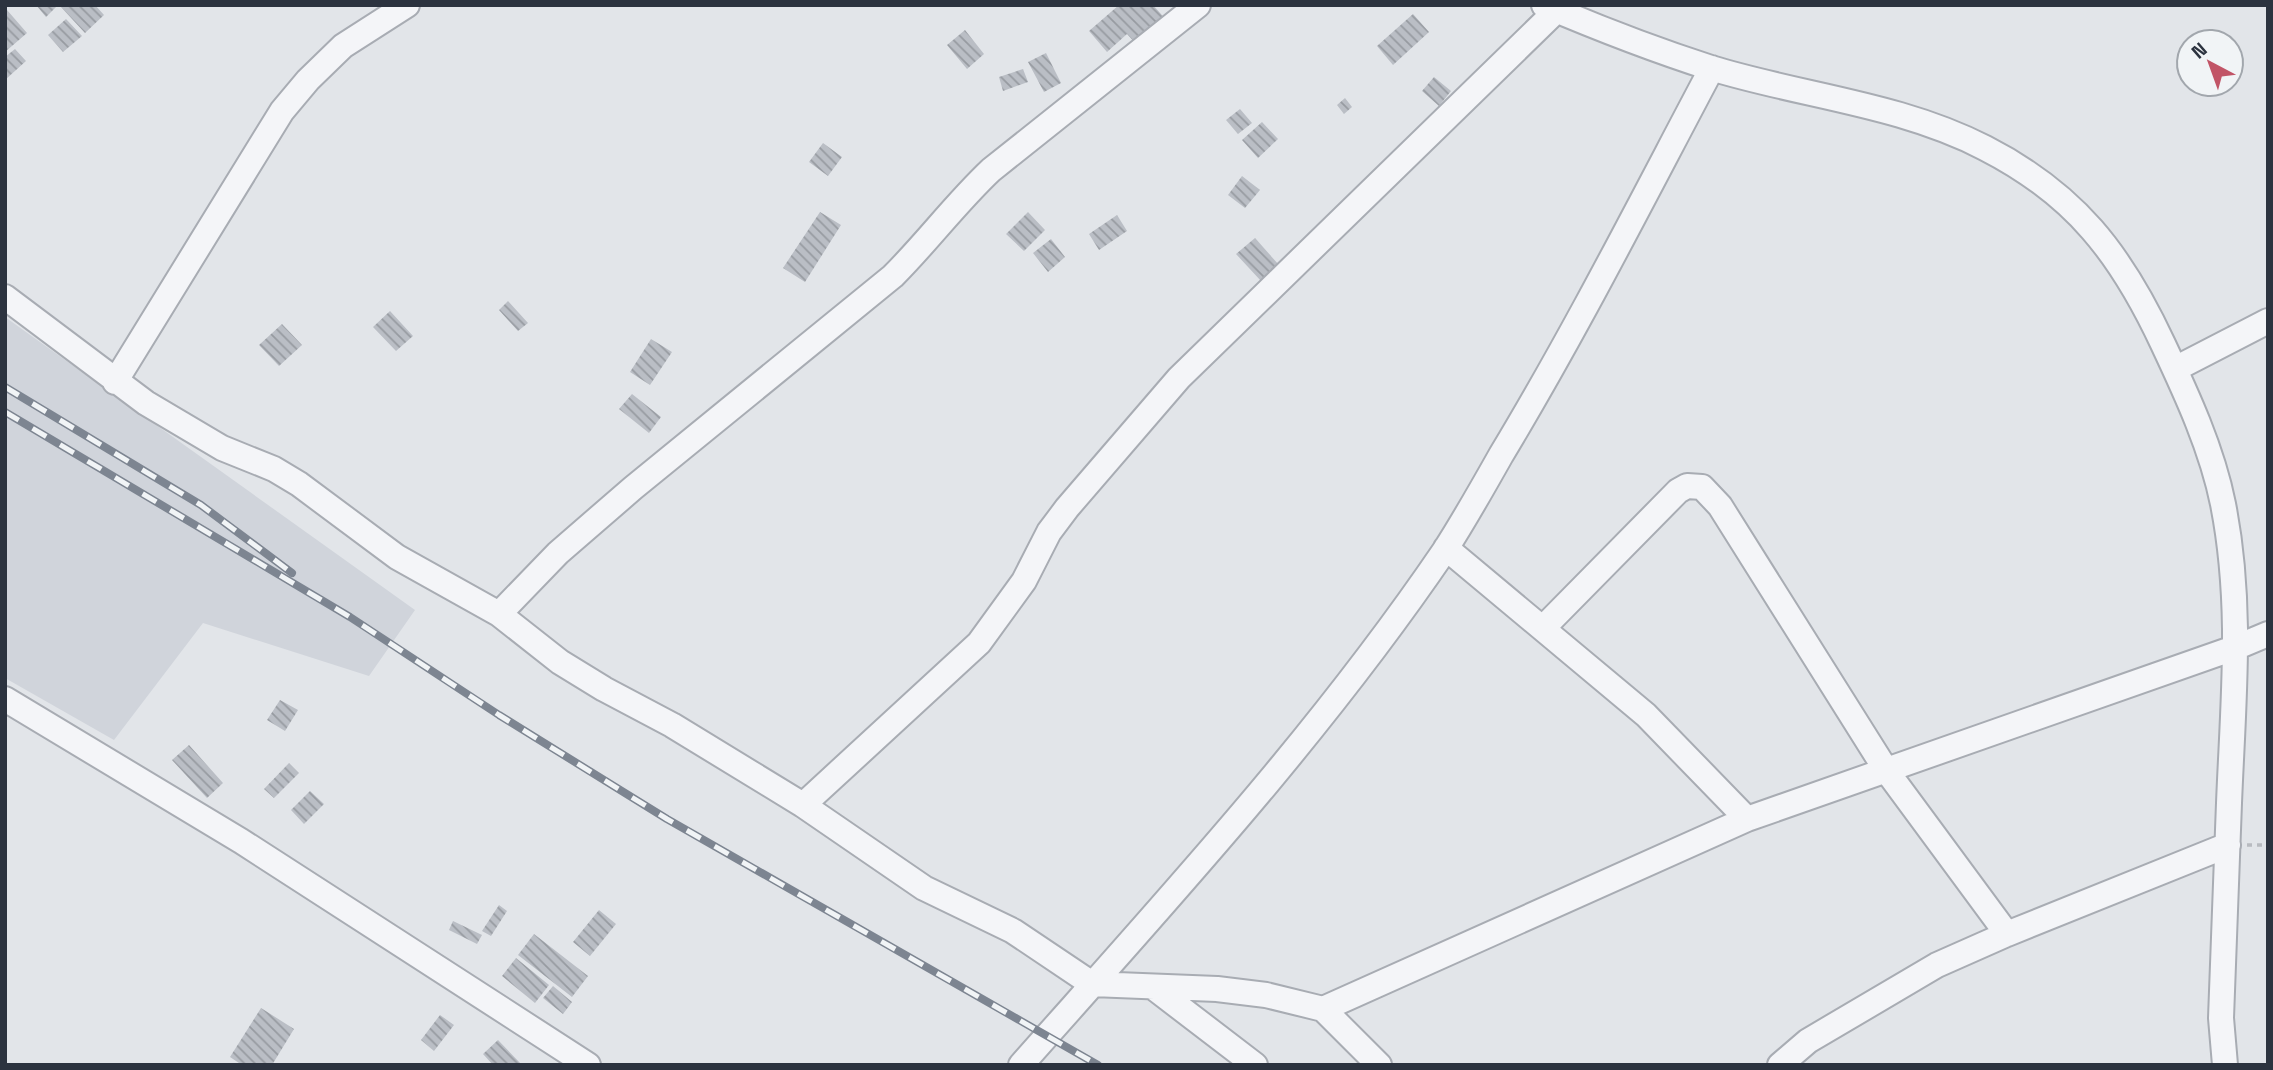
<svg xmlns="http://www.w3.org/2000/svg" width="2273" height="1070" font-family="'Space Grotesk',sans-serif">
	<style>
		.built { fill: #d0d4db }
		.building { fill: url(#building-back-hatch) }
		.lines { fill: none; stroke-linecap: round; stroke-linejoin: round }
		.minor-casing { stroke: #a8acb3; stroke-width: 28 }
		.path { stroke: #b8bbc0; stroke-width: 3.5; stroke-dasharray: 5 5; stroke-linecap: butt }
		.minor { stroke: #f4f5f8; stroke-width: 24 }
		.rail-casing { stroke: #7d8591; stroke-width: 8 }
		.rail { stroke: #f1f4f6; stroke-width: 5; stroke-dasharray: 16; stroke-linecap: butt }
	</style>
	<defs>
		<pattern id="building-back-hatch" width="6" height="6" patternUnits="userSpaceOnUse" patternTransform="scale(1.75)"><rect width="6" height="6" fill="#babec5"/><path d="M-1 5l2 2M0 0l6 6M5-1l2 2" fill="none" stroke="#979ba1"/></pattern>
	</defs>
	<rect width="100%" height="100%" fill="#e2e5e9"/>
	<!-- built -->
	<path class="built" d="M5,317l410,293 -46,66 -166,-53 -89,117 -109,-62z"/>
	<!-- building -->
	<path class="building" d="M36,5h22l-12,12z
		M63,5h32l9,10 -19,18 -24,-26z
		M1119,5h34l15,17 -29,25 -12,-13 -20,18 -18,-21z
		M7,10l20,23 -22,19v-41z
		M1413,14l16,18 -36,33 -16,-19z
		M66,19l16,17 -19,16 -15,-17z
		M965,30l19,24 -17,15 -20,-24z
		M15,49l11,12 -21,19v-23z
		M1046,53l15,30 -17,9 -16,-30z
		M1023,69l5,13 -25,9 -4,-14z
		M1434,77l17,14 -12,15 -17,-15z
		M1345,98l7,9 -8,7 -7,-9z
		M1240,109l12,14 -14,11 -12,-14z
		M1262,122l16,17 -20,19 -16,-18z
		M823,143l19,14 -14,19 -19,-14z
		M1242,176l18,14 -15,18 -17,-13z
		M820,212l21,13 -36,57 -22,-14z
		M1028,212l17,18 -21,21 -18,-17z
		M1117,215l10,16 -28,19 -10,-16z
		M1255,238l24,27 -18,16 -25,-27z
		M1051,239l14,18 -17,15 -15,-19z
		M508,301l20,22 -10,8 -19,-21z
		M390,311l23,25 -17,15 -23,-24z
		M282,324l20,21 -23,21 -20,-21z
		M651,339l21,13 -22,33 -20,-13z
		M632,394l29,23 -12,16 -30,-24z
		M280,700l18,10 -13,21 -18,-11z
		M189,745l34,38 -16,15 -35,-38z
		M289,763l10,10 -25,25 -10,-9z
		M310,791l14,13 -20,20 -13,-14z
		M499,905l8,6 -16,25 -9,-5z
		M599,910l17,14 -26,32 -17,-14z
		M453,921l29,14 -5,9 -28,-14z
		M534,934l54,42 -16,21 -54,-42z
		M516,958l33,27 -14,18 -33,-27z
		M553,986l19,16 -9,12 -20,-16z
		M261,1008l33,21 -22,36h-30l-12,-8z
		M440,1015l14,10 -20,26 -13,-11z
		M498,1040l24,25h-29l-10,-11z"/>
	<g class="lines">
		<!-- minor casing -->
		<g class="minor-casing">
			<path id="minor" d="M1544,5c54,23 111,45 167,63 91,28 189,36 274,80 90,46 136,106 178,196 24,51 49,105 60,160 20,101 10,198 6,299 -3,72 -5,143 -8,215l4,47
				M5,297l141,106 76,45 52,21 25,15 98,73 102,57 61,48 44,27 68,36 131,80 121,83 89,43 79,53 125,5 49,6 57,14 56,56
				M2175,369l93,-48
				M115,382l167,-271 26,-31 35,-34 64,-41
				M1446,548l200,167 101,104
				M499,614l59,-61 75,-65 260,-212c35,-35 62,-72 98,-106l207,-165
				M1543,628l135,-137 9,-5 15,1 18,19 166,264 121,164
				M5,699l236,142 347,224
				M803,805l176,-162 45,-62 25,-49 18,-24 112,-130 378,-368
				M1153,987l102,78
				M1323,1009l424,-190 490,-172 31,-13
				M1021,1065c147,-166 299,-331 424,-515 20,-31 38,-63 56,-95 76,-126 142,-257 211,-387
				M1780,1065l28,-24 129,-76 70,-31 221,-89"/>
		</g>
		<!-- path -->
		<path class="path" d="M2247,845h21"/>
		<!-- minor -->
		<use href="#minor" class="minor"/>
		<!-- rail casing -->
		<g class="rail-casing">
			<path id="rail" d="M5,387l196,118 91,68
				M5,412l345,205 149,98 168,104 431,246"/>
		</g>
		<!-- rail -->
		<use href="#rail" class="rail"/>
	</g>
	<!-- border -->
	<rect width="2273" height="1070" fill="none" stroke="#2c333f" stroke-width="14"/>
	<!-- north arrow -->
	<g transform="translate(2210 63) rotate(319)"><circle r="33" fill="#f1f4f6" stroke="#a2a7ad" stroke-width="2"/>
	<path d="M0-5L12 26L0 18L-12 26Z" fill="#c15466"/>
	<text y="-10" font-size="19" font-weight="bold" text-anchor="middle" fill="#2c333f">N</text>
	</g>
</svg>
